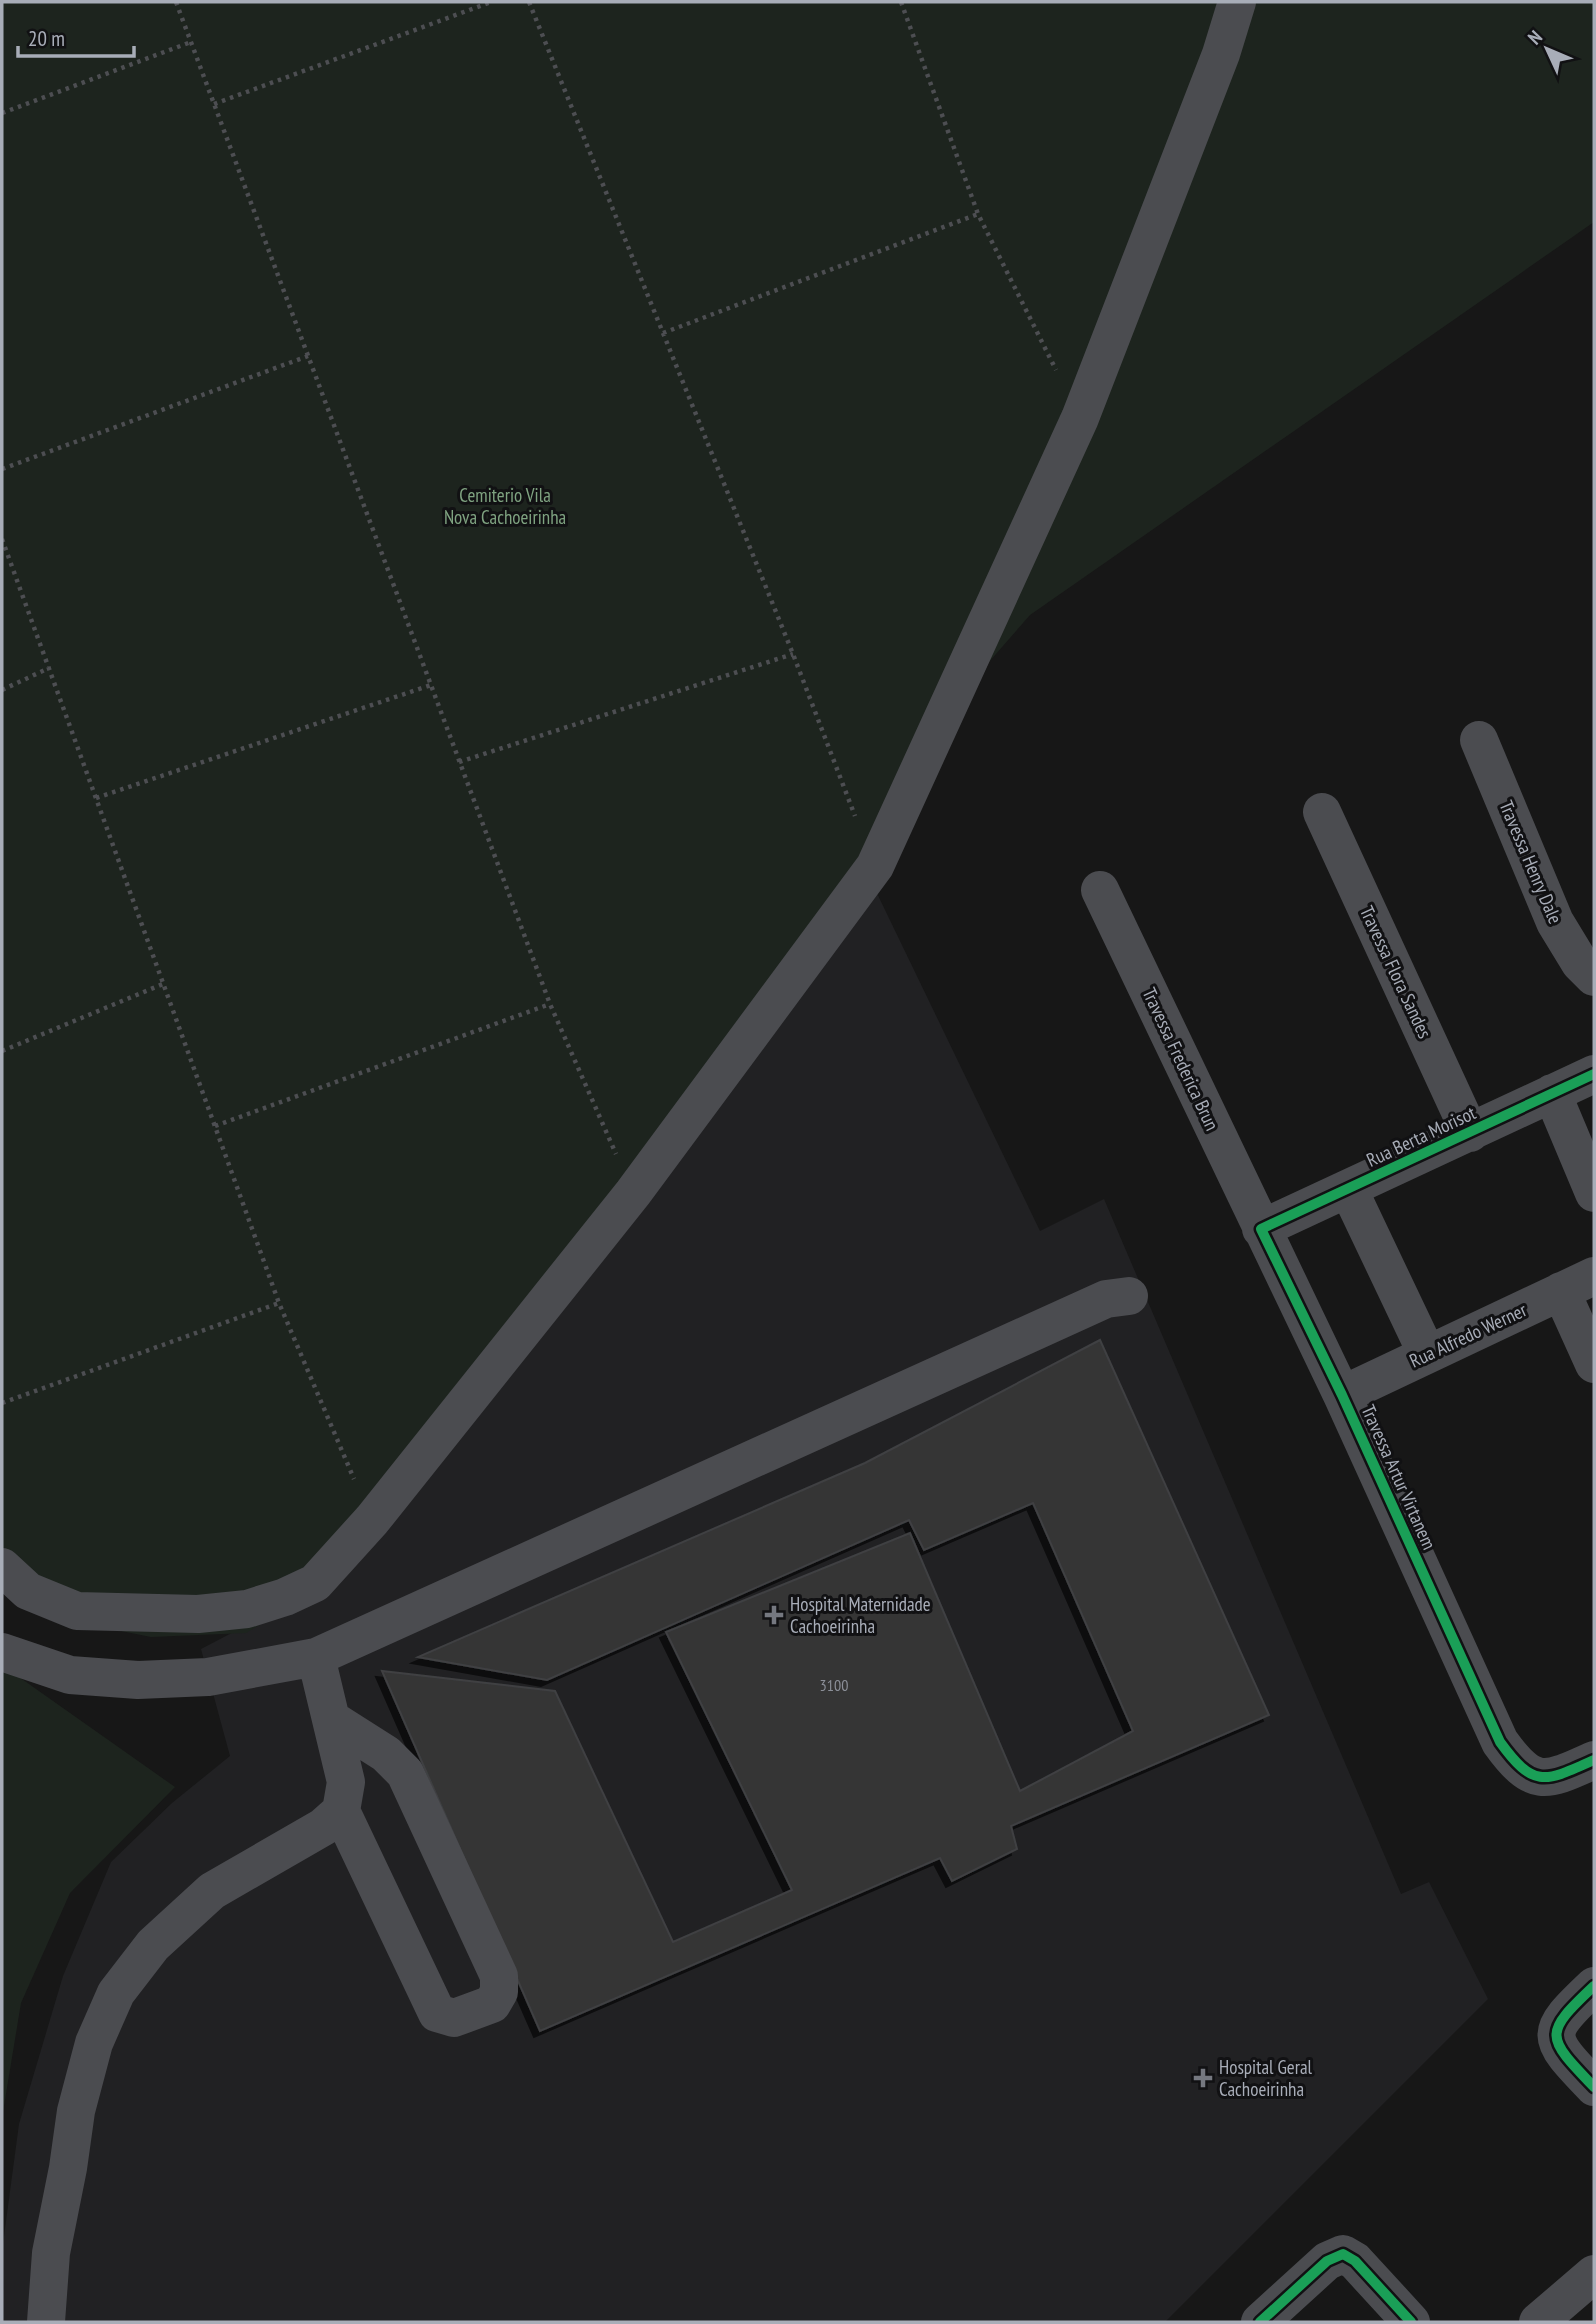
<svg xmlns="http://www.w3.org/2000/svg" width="1596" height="2324" font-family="'PT Sans Narrow',sans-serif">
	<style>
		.built { fill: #212123 }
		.green { fill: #1d241e }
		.building { fill: #353536; stroke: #3f4043; stroke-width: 2; filter: url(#shadow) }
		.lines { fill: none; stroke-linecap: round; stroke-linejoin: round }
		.path { stroke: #4d4e52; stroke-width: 4.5; stroke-dasharray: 3.5 5; stroke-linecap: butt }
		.minor { stroke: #4b4c50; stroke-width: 38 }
		.cycleway-casing { stroke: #111113; stroke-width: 15 }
		.cycleway { stroke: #1a9f57; stroke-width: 10 }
		.poi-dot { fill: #757880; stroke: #111113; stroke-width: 2.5 }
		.labels { text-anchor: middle; stroke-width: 6; stroke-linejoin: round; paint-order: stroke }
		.number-label { font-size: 16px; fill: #8b8f98 }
		.park-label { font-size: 19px; fill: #7fa381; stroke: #111113 }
		.street-label { font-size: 19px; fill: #a8adb8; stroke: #111113 }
		.poi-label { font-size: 19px; fill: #a8adb8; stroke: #111113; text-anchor: start }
	</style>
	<defs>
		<filter id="shadow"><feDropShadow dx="-6" dy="6" stdDeviation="0" flood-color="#0009"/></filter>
	</defs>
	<rect width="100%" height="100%" fill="#171717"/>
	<!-- built -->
	<path class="built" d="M872,883l168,348 64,-32 297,695 28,-12 59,117 -323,323h-1163v-71l17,-127 44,-148 48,-114 61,-59 58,-47 -29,-107 130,-68z"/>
	<!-- green -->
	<path class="green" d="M2,2h1592v220l-564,393 -41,47 -74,155 -584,765 -85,51 -95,4 -90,-18 -59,-35z
		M2,1665l173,122 -105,106 -49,110 -19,115z"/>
	<!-- building -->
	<path class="building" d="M1100,1340l169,375 -258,111 6,23 -65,32 -12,-23 -400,173 -158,-360 173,20 118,251 119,-52 -126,-258 244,-99 110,258 113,-60 -100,-228 -109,47 -15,-30 -362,160 -129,-23 447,-194z"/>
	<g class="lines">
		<!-- path -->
		<path class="path" d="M176,2l374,1002 66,150
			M529,2l264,652 62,162
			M901,2l77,212 78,156
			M214,104l277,-102
			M2,113l189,-71
			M663,333l315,-119
			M2,469l306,-113
			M2,539l277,764 75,176
			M2,690l47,-22
			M459,762l334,-108
			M96,798l335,-113
			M2,1051l161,-67
			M215,1126l335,-122
			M2,1403l277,-100"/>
		<!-- minor -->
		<path class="minor" d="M1479,740l76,182 25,41 14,14
			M1322,812l148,321
			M1100,890l242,505 158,347c34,47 45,40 94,18
			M1552,1093l42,100
			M1349,1190l78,164
			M1261,1229l333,-155
			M1561,1291l33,73
			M1342,1395l252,-119
			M2,1567l26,24 49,20 121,3 49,-5 38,-12 30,-14 57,-63 261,-327 242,-327 205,-448 141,-364 16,-52
			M2,1652l68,23 68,5 70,-3 108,-20
			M331,1719l55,35 19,19 94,203v16l-7,12 -38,14 -17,-5 -96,-202
			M1594,1986c-51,48 -49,50 0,101
			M46,2322l5,-69 17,-85 8,-57 18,-68 22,-50 37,-48 59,-54 111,-64 18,-16 5,-29 -30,-125 790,-358 23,-3
			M1260,2322l67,-61 16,-7 12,7 56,61
			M1538,2322l56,-48"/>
		<!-- cycleway casing -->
		<g class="cycleway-casing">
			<path id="cycleway" d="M1594,1074l-333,155 81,166 158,347c34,47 45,40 94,18
				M1594,1986c-51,48 -49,50 0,101
				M1260,2322l67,-61 16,-7 12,7 56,61"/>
		</g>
		<!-- cycleway -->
		<use href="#cycleway" class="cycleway"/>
	</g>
	<!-- markers -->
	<g class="poi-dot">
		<path d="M770.5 1604.5h7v7h7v7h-7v7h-7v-7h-7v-7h7z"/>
		<path d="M1199.5 2067.5h7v7h7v7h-7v7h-7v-7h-7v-7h7z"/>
	</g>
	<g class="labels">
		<!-- number labels -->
		<g class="number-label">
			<text x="834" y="1691">3100</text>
		</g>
		<!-- park labels -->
		<g class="park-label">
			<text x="505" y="502">Cemiterio Vila<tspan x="505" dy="22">Nova Cachoeirinha</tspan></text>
		</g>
		<!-- street labels -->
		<g class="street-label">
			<text transform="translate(1531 862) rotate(67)" y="7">Travessa Henry Dale</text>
			<text transform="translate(1396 972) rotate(65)" y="7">Travessa Flora Sandes</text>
			<text transform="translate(1181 1059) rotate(65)" y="7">Travessa Frederica Brun</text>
			<text transform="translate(1421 1136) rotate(-25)" y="7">Rua Berta Morisot</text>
			<text transform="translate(1468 1335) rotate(-25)" y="7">Rua Alfredo Werner</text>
			<text transform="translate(1399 1477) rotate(66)" y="7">Travessa Artur Virtanem</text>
		</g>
		<!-- poi labels -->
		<g class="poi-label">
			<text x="790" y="1611">Hospital Maternidade<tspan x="790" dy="22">Cachoeirinha</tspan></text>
			<text x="1219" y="2074">Hospital Geral<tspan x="1219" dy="22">Cachoeirinha</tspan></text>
		</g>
	</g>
	<!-- border -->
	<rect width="1596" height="2324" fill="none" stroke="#a8adb8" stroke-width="7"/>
	<!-- north arrow -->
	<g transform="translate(1547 49) rotate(314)" stroke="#111113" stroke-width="5" paint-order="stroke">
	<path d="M0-5L12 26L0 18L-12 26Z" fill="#a8adb8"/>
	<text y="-10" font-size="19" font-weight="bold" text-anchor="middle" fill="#a8adb8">N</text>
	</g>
	<!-- scale -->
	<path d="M18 46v10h116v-10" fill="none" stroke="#a8adb8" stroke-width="3.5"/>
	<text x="28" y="46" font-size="21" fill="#a8adb8" stroke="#111113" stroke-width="5" paint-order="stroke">20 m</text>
</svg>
